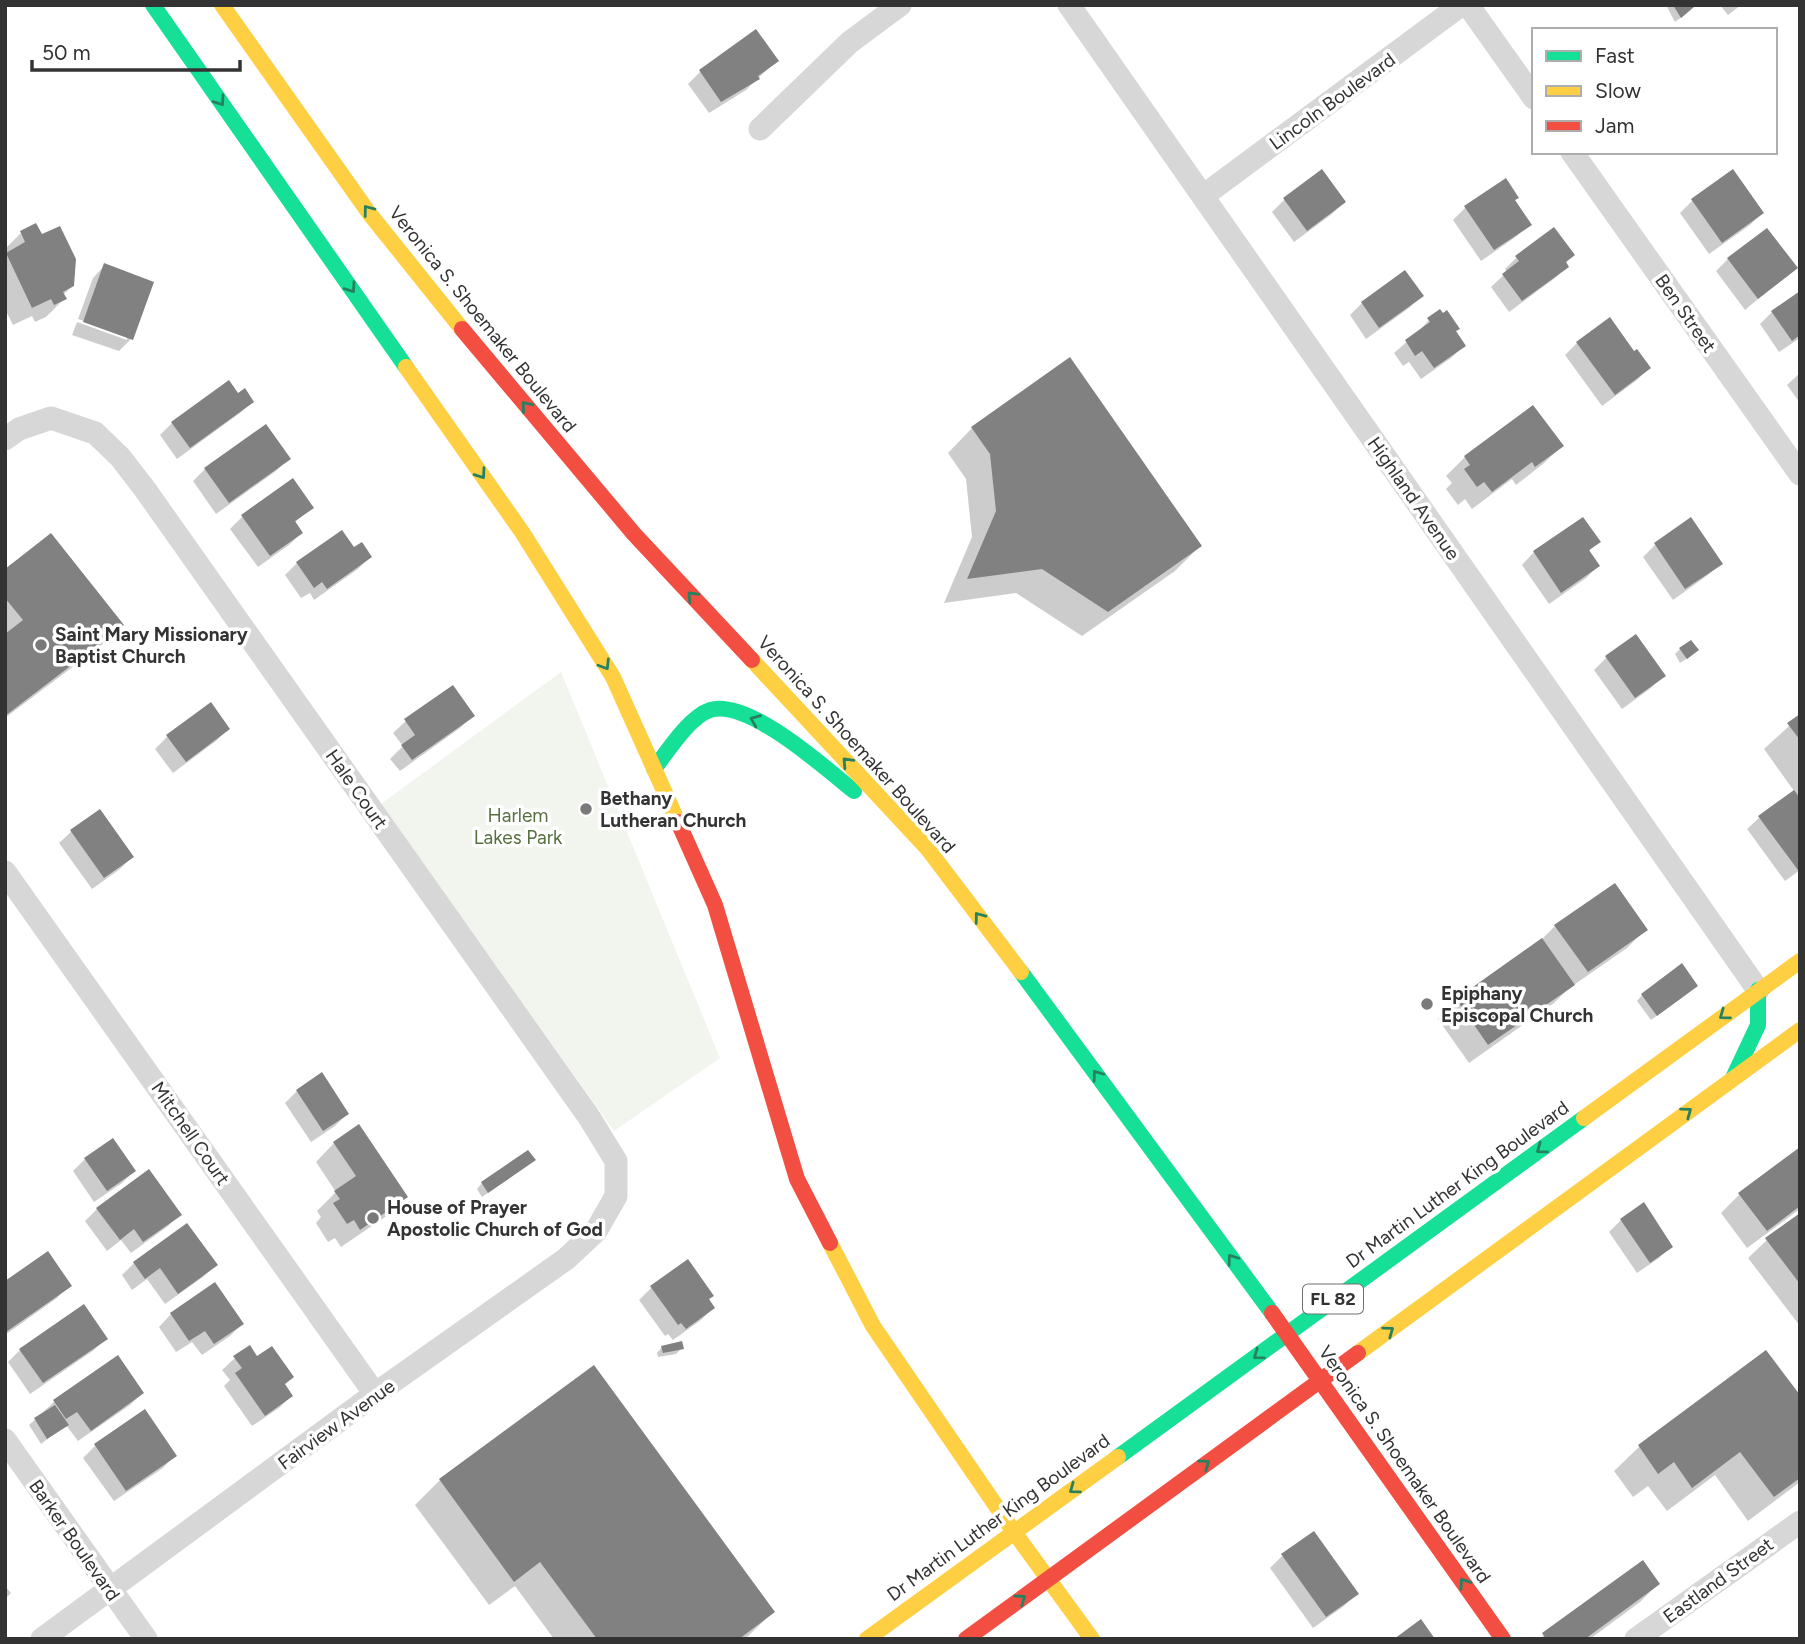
<svg xmlns="http://www.w3.org/2000/svg" width="1805" height="1644" font-family="Figtree,sans-serif">
	<style>
		.green { fill: #f1f5ed }
		.shadow { fill: #0003 }
		.building { fill: #818181 }
		.lines { fill: none; stroke-linecap: round; stroke-linejoin: round }
		.street { stroke: #d7d7d7; stroke-width: 23 }
		.fast { stroke: #16e098; stroke-width: 16 }
		.slow { stroke: #ffcf43; stroke-width: 16 }
		.jam { stroke: #f24e42; stroke-width: 16 }
		.oneway { stroke: #268160 }
		.poi-dot { fill: #7a7a7a; stroke: #fff; stroke-width: 2.5 }
		.labels { text-anchor: middle; stroke-width: 7; stroke-linejoin: round; paint-order: stroke }
		.shield { fill: #fff; stroke: #707070; stroke-width: 2 }
		.shield-label { font-size: 18px; font-weight: bold; fill: #333 }
		.street-label { font-size: 19px; fill: #333; stroke: #fff }
		.poi-label { font-size: 19px; font-weight: bold; fill: #333; stroke: #fff; text-anchor: start }
		.park-label { font-size: 19px; fill: #56703f; stroke: #fff }
	</style>
	<rect width="100%" height="100%" fill="#fff"/>
	<!-- green -->
	<path class="green" d="M561,672l159,386 -106,73 -233,-327z"/>
	<!-- shadow -->
	<path class="shadow" d="M1666,5h25l-4,8 -12,9z
		M1720,5h21l-13,10z
		M756,32l20,29 -30,29 -37,23 -21,-29 12,-12z
		M1732,172l30,41 -12,12 -41,29 -29,-41 12,-12z
		M1284,200l60,2 -12,12 -38,28 -22,-30z
		M1513,201l16,23 -12,12 -36,25 -28,-41 12,-12z
		M21,233l51,53 -9,9 1,4 -18,18 -11,5 -3,-6 -19,9 -8,-16v-60z
		M1517,257l48,6 2,3 -12,12 -46,34 -18,-25 16,-15 -2,-3z
		M1728,259l67,9 -50,42 -29,-39z
		M105,265l26,74 -12,12 -47,-16 5,-13 50,18v-4l-49,-17 15,-41z
		M1405,273l16,23 -12,12 -43,31 -16,-24 12,-12z
		M1800,293v45l-21,14 -19,-28 12,-12z
		M1429,320l25,12 10,13 -13,13 -30,21 -12,-17 -6,4 -9,-13 23,-20z
		M1577,343l57,10 15,15 -12,12 -35,26 -37,-51z
		M1800,373v30l-13,-18z
		M237,395l15,6 -12,12 -63,46 -17,-24 12,-12z
		M1533,407l29,39 -19,18 -27,21 -4,-6 -40,30 -7,-10 -7,6 -12,-16 6,-6 -6,-7 19,-19z
		M972,428l228,118 -25,25 -93,65 -66,-43 -72,10 28,-66 -6,-58 -18,-26z
		M288,459l-12,12 -60,43 -23,-33 12,-12z
		M312,508l-18,15 7,10 -12,12 -31,22 -28,-38 12,-12z
		M1582,519l16,23 -10,10 10,14 -12,12 -37,26 -27,-39 12,-13z
		M1691,520l30,43 -13,12 -35,25 -30,-43 12,-12z
		M354,549l16,8 -12,12 -44,31 -4,-7 -9,5 -16,-23 12,-12z
		M5,571l116,54 -18,19 -98,74z
		M1635,636l28,40 -12,12 -29,21 -28,-39 12,-12z
		M1680,649l11,7 -11,7 -5,-9z
		M210,704l18,25 -12,12 -43,32 -18,-24 12,-12z
		M473,715l-13,13 -60,43 -10,-12 13,-13 -10,-13 13,-12z
		M1800,716v154l-15,11 -38,-52 13,-12 34,-26 -30,-42z
		M72,831l60,26 -12,12 -28,20 -33,-46z
		M1555,926l91,3 -19,19 -59,41 -14,14 -85,60 -31,-44 19,-18 81,-58z
		M1690,991l-39,29 -14,-19 5,-6z
		M297,1091l50,23 -12,12 -24,16 -26,-39z
		M113,1140l21,31 -12,12 -28,19 -21,-31 12,-12z
		M334,1143l72,54 -18,18 -47,32 -6,-9 -7,4 -12,-19 5,-6 -4,-6 19,-19 -20,-30z
		M1800,1149v60l-53,39 -26,-35 18,-18z
		M528,1165l-46,32 -5,-8 5,-6z
		M97,1209l83,5 -12,12 -37,27 -10,-13 -14,11 -22,-30z
		M1800,1215v111l-52,-68 19,-18z
		M1621,1220l50,26 -12,12 -22,15 -28,-41z
		M187,1225l28,40 -12,12 -38,27 -18,-25 -15,11 -10,-15 12,-12z
		M5,1283l64,2 -12,13 -52,37z
		M215,1284l27,40 -12,12 -28,19 -10,-13 -16,10 -17,-25 12,-13z
		M651,1288l56,12 6,8 -12,12 -28,20 -5,-6 -3,2 -26,-36z
		M106,1338l-12,12 -64,44 -22,-32 12,-12z
		M662,1347l20,1 -6,6 -18,3 -1,-4z
		M1766,1353l34,45v84l-52,39 -33,-46 -48,36 -19,-25 -15,11 -19,-26 25,-24z
		M235,1358h22l34,38 -12,12 -27,18 -28,-40 6,-6 -8,-10z
		M142,1393l-12,12 -52,36 -12,-16 -25,19 -12,-19 26,-24z
		M95,1446l80,9 -12,13 -49,33 -31,-43z
		M440,1480l333,132 -28,27h-191l-39,-53 -26,19 -74,-100z
		M1282,1556l74,38 -12,12 -31,22 -43,-60z
		M1658,1584l-18,18 -50,37h-50l4,-4z
		M5,1586l6,7 -6,6z"/>
	<!-- building -->
	<path class="building" d="M1673,5h20l1,2 -13,11z
		M756,29l23,32 -21,15 2,3 -39,23 -22,-32z
		M1322,169l24,33 -39,29 -24,-33z
		M1733,169l31,44 -42,30 -31,-44z
		M1506,178l13,20 -4,2 17,25 -38,25 -30,-44z
		M36,223l6,11 18,-8 16,33 -2,27 -11,6 4,7 -13,6 -3,-6 -19,9 -26,-55 19,-11 -5,-11z
		M1554,227l21,28 -9,7 3,5 -47,34 -20,-27 17,-13 -4,-5z
		M1767,228l31,40 -40,31 -31,-41z
		M104,263l50,19 -21,58 -50,-18z
		M1405,270l19,26 -45,32 -18,-26z
		M1800,291v44l-8,6 -21,-30z
		M1440,309l3,4 4,-3 13,19 -4,2 10,15 -32,22 -12,-17 -7,5 -10,-16 25,-18 -3,-4z
		M1610,317l24,34 3,-2 14,19 -36,27 -39,-53z
		M1070,357l132,189 -94,66 -66,-43 -75,10 29,-68 -6,-57 -19,-27z
		M229,380l9,13 7,-5 9,14 -64,46 -19,-26z
		M1533,405l31,41 -29,21 -3,-5 -40,30 -8,-10 -7,5 -13,-18 6,-4 -6,-9z
		M266,424l25,35 -62,44 -25,-35z
		M293,478l21,30 -19,13 8,12 -33,23 -29,-41z
		M1583,517l18,25 -12,8 11,16 -39,27 -28,-42z
		M1691,517l32,47 -38,25 -31,-46z
		M342,530l12,17 8,-5 10,15 -45,32 -5,-7 -8,6 -18,-26z
		M51,533l73,92 -119,91v-82l18,-14 -18,-22v-29z
		M1636,634l30,42 -31,22 -30,-42z
		M1691,640l8,10 -12,9 -8,-11z
		M453,685l22,31 -63,44 -11,-15 14,-10 -11,-16z
		M211,702l19,27 -44,33 -20,-27z
		M1800,714v26l-13,-17z
		M1794,790l6,8v71l-2,1 -40,-54z
		M100,809l34,48 -30,21 -34,-48z
		M1615,883l33,47 -60,42 -34,-47z
		M1542,938l33,47 -87,60 -32,-46z
		M1682,963l16,23 -41,30 -16,-22z
		M322,1072l27,42 -26,17 -27,-41z
		M359,1124l49,73 -48,33 -6,-10 -7,4 -14,-21 7,-4 -6,-8 22,-15 -23,-34z
		M113,1138l23,33 -29,20 -23,-33z
		M1800,1147v59l-33,25 -29,-38z
		M528,1150l8,10 -48,33 -7,-11z
		M149,1169l33,46 -39,27 -9,-13 -14,11 -24,-32z
		M1644,1202l29,45 -23,16 -30,-44z
		M1800,1213v71l-35,-46z
		M187,1223l31,42 -40,29 -18,-26 -15,11 -12,-17z
		M48,1251l24,35 -66,46 -1,-51z
		M688,1259l26,37 -5,3 6,9 -29,21 -5,-6 -3,2 -28,-39z
		M215,1282l29,42 -30,20 -9,-13 -16,10 -19,-28z
		M84,1304l24,35 -65,44 -24,-34z
		M682,1341l2,8 -21,4 -2,-7z
		M250,1345l7,11 15,-10 22,31 -9,7 8,12 -28,20 -30,-43 7,-5 -9,-12z
		M1766,1350l34,45v83l-26,19 -34,-45 -48,36 -18,-26 -16,12 -20,-29z
		M118,1355l26,38 -53,38 -14,-19 -11,7 -13,-19z
		M594,1365l181,247 -36,27h-142l-57,-77 -26,20 -75,-103z
		M55,1405l14,20 -22,14 -13,-21z
		M145,1409l32,47 -51,35 -32,-47z
		M1314,1531l45,63 -33,23 -45,-63z
		M1643,1560l17,24 -75,55h-39l-4,-6z
		M1421,1619l14,20h-41z"/>
	<g class="lines">
		<!-- street -->
		<path class="street" d="M1069,5l689,985
			M1468,5l66,93
			M760,129l90,-87 50,-37
			M1572,152l228,322
			M1203,196l258,-191
			M5,439l14,-10 32,-11 44,15 25,24 24,31 445,629 27,44v35l-20,35 -30,28 -191,135 -333,245
			M5,872l370,522
			M5,1440l141,199
			M1636,1639l164,-117"/>
		<!-- fast -->
		<path class="fast" d="M153,5l253,362
			M654,769c13,-17 35,-52 56,-59 38,-12 115,58 144,81
			M1021,972l251,341
			M1734,1076l24,-51v-35
			M1118,1457l466,-339"/>
		<!-- slow -->
		<path class="slow" d="M222,5l147,208 93,116
			M406,367l116,165 91,145 65,145
			M752,660l175,188 94,124
			M1584,1118l216,-157
			M830,1243l43,83 141,206 78,107
			M1358,1353l442,-323
			M867,1639l251,-182"/>
		<!-- jam -->
		<path class="jam" d="M462,329l172,205 118,126
			M678,822l37,83 82,274 33,64
			M1272,1313l231,326
			M966,1639l392,-286"/>
	</g>
	<!-- one-way arrows -->
	<defs><path id="oneway-chevron" d="M-2-3.5L2.5 0L-2 3.5" fill="none" stroke-width="1.6" stroke-linecap="round" stroke-linejoin="round" transform="scale(1.75)"/></defs>
	<g class="oneway">
		<use href="#oneway-chevron" transform="translate(220 101) rotate(55)"/>
		<use href="#oneway-chevron" transform="translate(368 210) rotate(-127)"/>
		<use href="#oneway-chevron" transform="translate(351 288) rotate(55)"/>
		<use href="#oneway-chevron" transform="translate(526 406) rotate(-130)"/>
		<use href="#oneway-chevron" transform="translate(481 474) rotate(55)"/>
		<use href="#oneway-chevron" transform="translate(692 596) rotate(-133)"/>
		<use href="#oneway-chevron" transform="translate(605 665) rotate(58)"/>
		<use href="#oneway-chevron" transform="translate(755 720) rotate(-158)"/>
		<use href="#oneway-chevron" transform="translate(847 762) rotate(-133)"/>
		<use href="#oneway-chevron" transform="translate(979 917) rotate(-127)"/>
		<use href="#oneway-chevron" transform="translate(1724 1015) rotate(144)"/>
		<use href="#oneway-chevron" transform="translate(1097 1075) rotate(-126)"/>
		<use href="#oneway-chevron" transform="translate(1687 1112) rotate(-36)"/>
		<use href="#oneway-chevron" transform="translate(1541 1149) rotate(144)"/>
		<use href="#oneway-chevron" transform="translate(1232 1259) rotate(-126)"/>
		<use href="#oneway-chevron" transform="translate(1389 1331) rotate(-36)"/>
		<use href="#oneway-chevron" transform="translate(1258 1355) rotate(144)"/>
		<use href="#oneway-chevron" transform="translate(1205 1464) rotate(-36)"/>
		<use href="#oneway-chevron" transform="translate(1074 1489) rotate(144)"/>
		<use href="#oneway-chevron" transform="translate(1464 1583) rotate(-125)"/>
		<use href="#oneway-chevron" transform="translate(1021 1599) rotate(-36)"/>
	</g>
	<!-- markers -->
	<g class="poi-dot">
		<circle cx="41" cy="645" r="7"/>
		<circle cx="586" cy="809" r="7"/>
		<circle cx="1427" cy="1004" r="7"/>
		<circle cx="373" cy="1218" r="7"/>
	</g>
	<g class="labels">
		<!-- shield labels -->
		<rect class="shield" x="1303" y="1284.5" width="60" height="29" rx="5"/>
		<g class="shield-label">
			<text x="1333" y="1305">FL 82</text>
		</g>
		<!-- street labels -->
		<g class="street-label">
			<text transform="translate(1332 101) rotate(-36)" y="7">Lincoln Boulevard</text>
			<text transform="translate(1686 313) rotate(55)" y="7">Ben Street</text>
			<text transform="translate(483 319) rotate(51)" y="7">Veronica S. Shoemaker Boulevard</text>
			<text transform="translate(1414 498) rotate(55)" y="7">Highland Avenue</text>
			<text transform="translate(857 744) rotate(48)" y="7">Veronica S. Shoemaker Boulevard</text>
			<text transform="translate(357 789) rotate(55)" y="7">Hale Court</text>
			<text transform="translate(191 1133) rotate(55)" y="7">Mitchell Court</text>
			<text transform="translate(1457 1184) rotate(-36)" y="7">Dr Martin Luther King Boulevard</text>
			<text transform="translate(336 1424) rotate(-36)" y="7">Fairview Avenue</text>
			<text transform="translate(1405 1464) rotate(55)" y="7">Veronica S. Shoemaker Boulevard</text>
			<text transform="translate(998 1517) rotate(-36)" y="7">Dr Martin Luther King Boulevard</text>
			<text transform="translate(75 1540) rotate(55)" y="7">Barker Boulevard</text>
			<text transform="translate(1718 1580) rotate(-36)" y="7">Eastland Street</text>
		</g>
		<!-- poi labels -->
		<g class="poi-label">
			<text x="55" y="641">Saint Mary Missionary<tspan x="55" dy="22">Baptist Church</tspan></text>
			<text x="600" y="805">Bethany<tspan x="600" dy="22">Lutheran Church</tspan></text>
			<text x="1441" y="1000">Epiphany<tspan x="1441" dy="22">Episcopal Church</tspan></text>
			<text x="387" y="1214">House of Prayer<tspan x="387" dy="22">Apostolic Church of God</tspan></text>
		</g>
		<!-- park labels -->
		<g class="park-label">
			<text x="518" y="822">Harlem<tspan x="518" dy="22">Lakes Park</tspan></text>
		</g>
	</g>
	<!-- border -->
	<rect width="1805" height="1644" fill="none" stroke="#333333" stroke-width="14"/>
	<!-- legend -->
	<rect x="1532" y="28" width="245" height="126" fill="#ffffff" stroke="#adadad" stroke-width="2"/>
	<rect x="1546" y="51" width="35" height="10" fill="#16e098" stroke="#adadad" stroke-width="2"/>
	<text x="1595" y="63" font-size="21" fill="#333333">Fast</text>
	<rect x="1546" y="86" width="35" height="10" fill="#ffcf43" stroke="#adadad" stroke-width="2"/>
	<text x="1595" y="98" font-size="21" fill="#333333">Slow</text>
	<rect x="1546" y="121" width="35" height="10" fill="#f24e42" stroke="#adadad" stroke-width="2"/>
	<text x="1595" y="133" font-size="21" fill="#333333">Jam</text>
	<!-- scale -->
	<path d="M32 60v10h208v-10" fill="none" stroke="#333333" stroke-width="3.5"/>
	<text x="42" y="60" font-size="21" fill="#333333" stroke="#ffffff" stroke-width="5" paint-order="stroke">50 m</text>
</svg>
